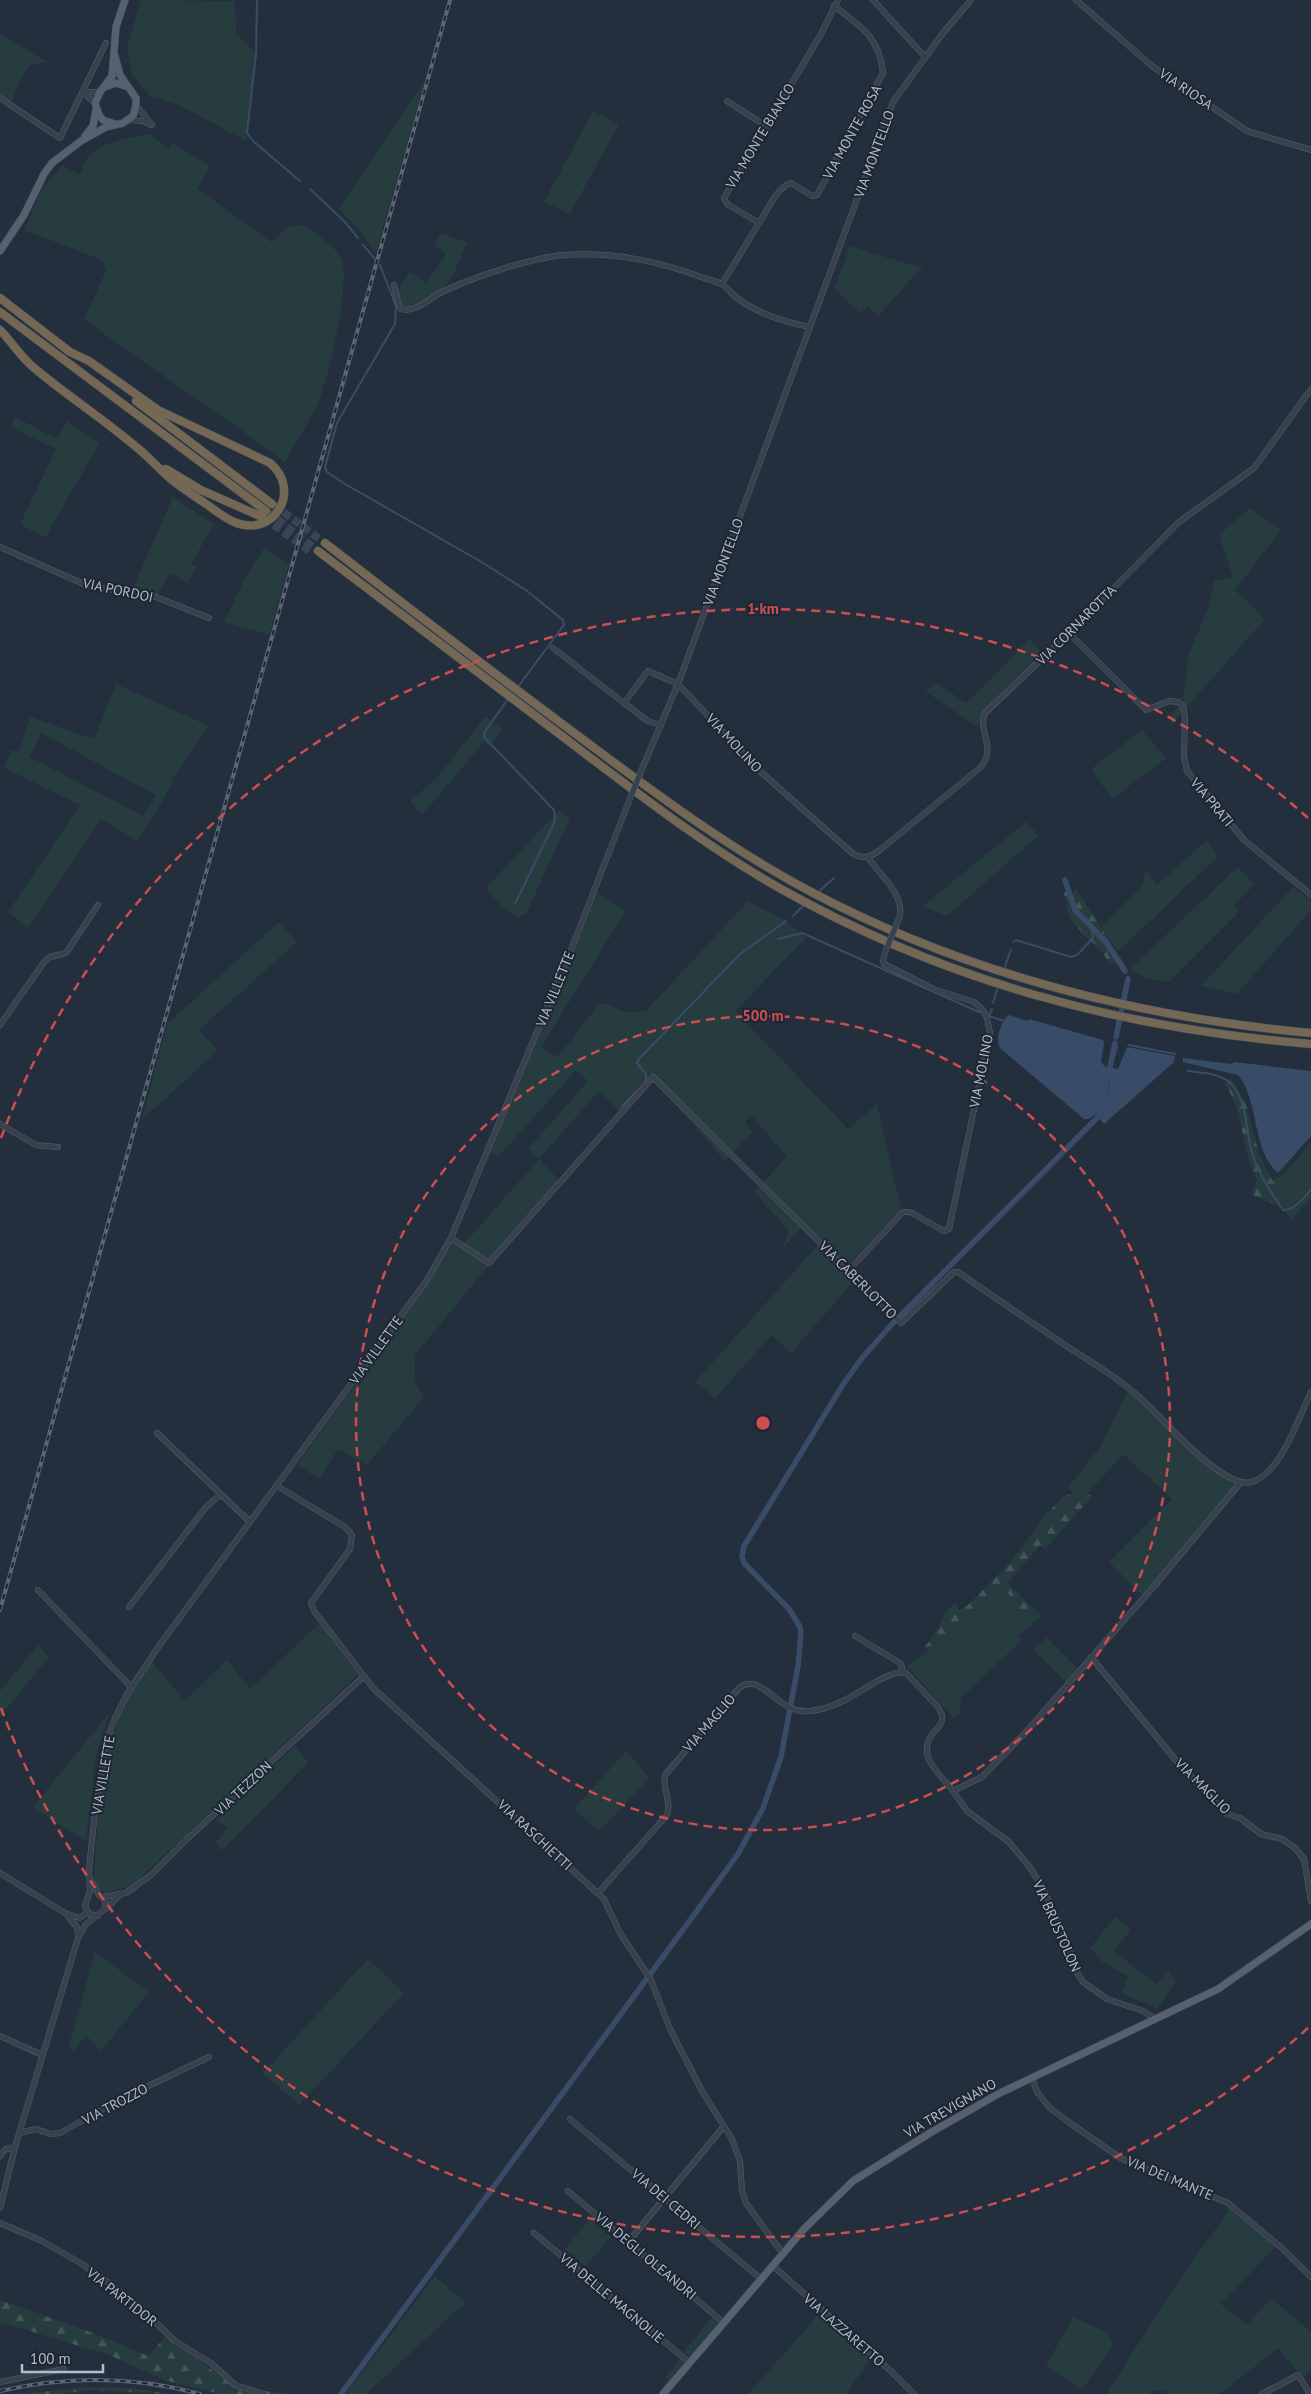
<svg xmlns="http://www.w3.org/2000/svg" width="1311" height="2394" font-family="'PT Sans',sans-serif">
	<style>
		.green { fill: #263c3f; fill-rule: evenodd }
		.forest { fill: url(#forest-firs) }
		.water { fill: #394c67 }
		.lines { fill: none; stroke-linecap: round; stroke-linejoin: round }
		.stream { stroke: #394c67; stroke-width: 2 }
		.canal { stroke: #394c67; stroke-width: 5.5 }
		.highway-tunnel { stroke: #3a4453; stroke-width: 8; stroke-dasharray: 8 4; stroke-linecap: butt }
		.minor-casing { stroke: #565f6c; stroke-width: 6 }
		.major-casing { stroke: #414a57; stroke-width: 8 }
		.highway-casing { stroke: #434c59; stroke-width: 9 }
		.minor { stroke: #38414e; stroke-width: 5 }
		.major { stroke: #56606e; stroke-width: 7 }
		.highway { stroke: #746855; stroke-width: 8 }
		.rail-casing { stroke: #5a6575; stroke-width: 4 }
		.rail { stroke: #1d2633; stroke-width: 2; stroke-dasharray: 5.5; stroke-linecap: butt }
		.minor-bridge-casing { stroke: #565f6c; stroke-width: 6; stroke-linecap: butt }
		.minor-bridge { stroke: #38414e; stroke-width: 5 }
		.ring { fill: none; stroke: #ce4d50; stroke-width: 2.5; stroke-dasharray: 9 6 }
		.labels { text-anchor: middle; stroke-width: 4; stroke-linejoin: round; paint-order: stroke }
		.street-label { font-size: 14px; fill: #b4bcc9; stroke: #1d2633 }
		.centre { fill: #ce4d50; stroke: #1d2633; stroke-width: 2.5 }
		.ring-label { font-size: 15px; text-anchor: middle; font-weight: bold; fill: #ce4d50; stroke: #1d2633; stroke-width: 4; stroke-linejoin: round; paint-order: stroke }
	</style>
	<defs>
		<pattern id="forest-firs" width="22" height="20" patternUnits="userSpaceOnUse" patternTransform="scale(1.25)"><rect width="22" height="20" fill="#263c3f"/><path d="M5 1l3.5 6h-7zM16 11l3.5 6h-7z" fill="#435659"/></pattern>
	</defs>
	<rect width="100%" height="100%" fill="#242f3e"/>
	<!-- green -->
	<path class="green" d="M141,0l94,1 1,32 20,21 -10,87 -67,-36 -29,-9 -18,-21 -5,-28z
		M0,33l47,29 -16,3 -7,8 -13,29 -11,-6z
		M425,80l-49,174 -20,-28 -17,-17z
		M593,111l26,13 -49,90 -26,-12z
		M150,134l19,15 4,-6 37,23 -12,23 73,53 16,-15 17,-2c12,10 32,20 38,36 8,23 -14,122 -25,145 -10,19 -22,38 -32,56 -66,-50 -135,-93 -201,-143l22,-48 -4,-11 -78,-30 17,-39 21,-26 18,10c2,-5 4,-11 6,-15 13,-18 44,-23 64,-26z
		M441,233l27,10c-8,14 -14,35 -25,46 -8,9 -31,22 -42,16l-4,-14 13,-19 16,11 20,-28 -11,-11z
		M850,246l58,18 15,2 -45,50 -10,-11 -7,9 -27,-25z
		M15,417l42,22 10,-18 32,23 -54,94 -25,-14 36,-75 -46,-22z
		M173,497l41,27 -23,40 6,3 -10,16 -17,-10 -13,23 -26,-4z
		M1250,508l31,22 -46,60 30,29 -94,106 -1,-9 13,-15 5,-45 21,-50 5,-25 19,-4 -14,-42z
		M264,548l25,16 -20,71 -45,-13 22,-46z
		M1029,638l18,21 -71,67 -51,-35 12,-8 29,20 41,-40z
		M116,684l93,42 -38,55 2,2 -35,58 -37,-22 -73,109 -20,-16 72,-107 -76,-37 7,-18 8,2 11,-35 64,22zM41,733l115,62 -13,21 -113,-59z
		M485,717l18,12 -14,17 -5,-4 -62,73 -12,-14 26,-22z
		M1142,730l24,28 -54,41 -21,-30z
		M559,810l11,8 -44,96 -8,3 -18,-12 -14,-17z
		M1027,821l11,15 -91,80 -24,-10z
		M1207,840l11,16 -99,95 -2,-1 -16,-23 2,1 -1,-2 40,-40 4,-16 11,15z
		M1238,867l16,18 -20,20 5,7 -70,70c-15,-2 -28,-3 -38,-14z
		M1293,887l18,13v10l-74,84 -36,-8z
		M595,891l31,20 -85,136 17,10 40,-52 7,-2 18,9 23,-1 102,-110 35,18 23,19 -71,73 113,118 29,-25 24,106 -58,60 10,12 -62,71 -19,-18 -57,63 -20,-16 124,-138 -18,-16 -19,21 7,-18 -35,-39 33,-35 -35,-41 -7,5 7,11 -27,29 -70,-80 -35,31 -21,-21 -60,68 20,21 -144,175v27l9,15 -57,68 -29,-16 -19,30 -22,-14 133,-185 24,-43 9,8 76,-86 -11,-10 60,-68 -12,-11 -77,86 -9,-4z
		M279,922l18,20 -98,88 19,20 -77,71 27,-98z
		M1311,1142v57l-15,16c1,-12 -9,-11 -15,-18v-8l-9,-9 10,-4z
		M1128,1391l25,22 42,42 47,29 -95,116 -38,-38 63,-63 -49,-45 -35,39h-15l-5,-5 32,-41z
		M995,1589c15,-1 18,11 23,24l7,2 10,-5 7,6 -24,20 3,5 -60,57 -1,14 -6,7 -43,-48 23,-18 22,-28z
		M320,1623l38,52 -221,206 -7,5 -25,7 -7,-5 -4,-12 2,-35 10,-83 12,-39 15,-31 19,-26 33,39 42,-41 23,29z
		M1046,1637l32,32 -12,13 -32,-32z
		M38,1645l11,12 -49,60v-26z
		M110,1712l-14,44 -10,85 -53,-34z
		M295,1746l13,17 -87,88 -5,-9 12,-14 -12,-8z
		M626,1751l24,27 -51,53 -25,-22z
		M1115,1917l16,13 -17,21 42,33 12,-13 8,10 -19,28 -35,-16 6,-17 -27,-15 -11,-13z
		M95,1952l54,40 -48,59 -15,-16 -12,16 -5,-6z
		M368,1959l36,34 -105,112 -36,-32z
		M1230,2206l48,38 -57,60 26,21 24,-27 40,34v39l-8,7 -25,-30 -58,46h-52l-3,-3 -12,-1 -4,4h-43l78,-121 41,-57z
		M592,2216l4,3 -3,3 18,15 -25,29 -17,-14 -3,3 -4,-3z
		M435,2276l30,27 -99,91h-20z
		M822,2311l50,46 -26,37h-98z
		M713,2316l5,4 1,5 -26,31 -5,-1 -5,-3z
		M1073,2317l33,15 8,11 -32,47 -36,-24z
		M681,2358l5,5 -16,19 -5,-5z"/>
	<!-- forest -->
	<path class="forest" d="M1069,888l7,19 -4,-14 4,-4 49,75h-15l-11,-16 -16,-14 -14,-17 -5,-24z
		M1230,1078l15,23 14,53 13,26 9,9v8c6,7 16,6 15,18l-4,5c-8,-12 -25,-20 -38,-24l-2,-4 5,-12c-16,-30 -12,-67 -32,-96z
		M1073,1493h15l4,4 -47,52 -5,-4 -32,38 27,27 -10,5 -7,-2c-5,-13 -8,-25 -23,-24l-39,36 -22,28 -23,18 -4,-5 22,-16 -5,-3c15,-12 15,-34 32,-44l3,7 8,-4 44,-44 33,-46 19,-19z
		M0,2300l88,31 61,25 17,-21 59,45 38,13 3,-2 20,3h-66l-56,-14 -55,-25 -109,-33z
		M87,2387l43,1 39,6 -82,-4 -24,4h-44z"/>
	<!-- water -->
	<path class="water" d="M1009,1015l19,6 1,-2 74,21 1,3 -3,18 3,5 14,3 9,-22 48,9 -1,6 -70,62 -4,-5 10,-35 -5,-1 -6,29 -10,7h-5l-84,-71c-5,-8 1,-28 9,-33z
		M1183,1058l48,6 4,-2 76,9v65l-33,37c-27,-24 -18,-71 -40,-98l-55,-13z"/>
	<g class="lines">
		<!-- stream -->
		<path class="stream" d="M257,0l-1,54 -9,79 6,8 47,40
			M310,189l35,33 13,16
			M363,245l12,14
			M380,265l16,41 -1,18 -58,99 -12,44 2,5 18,12 140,80 42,27 36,29 1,5 -47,63
			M508,699l-24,34v4l70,73 1,11 -40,83
			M817,893l17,-15
			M793,916l11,-11
			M778,939l24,-6 177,79
			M1013,942l3,-2 55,17 6,-2 16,-17 -1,-10
			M1004,970l7,-21
			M993,1003l5,-17
			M989,1016l15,5
			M989,1016l3,-7
			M1129,1045l46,9
			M1112,1064l5,-17
			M1188,1071c13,2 31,2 41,11 18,15 17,50 23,71 7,22 19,39 31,57 12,0 20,-12 28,-20
			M622,1106l24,-24v-8l-9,-11 2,-4 101,-105 46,-33"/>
		<!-- canal -->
		<path class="canal" d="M1065,880l10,30 30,31 20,30
			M1116,1037l12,-58
			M341,2394l358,-486 39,-54 25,-46 18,-51 17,-91 3,-33 -1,-6 -11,-18 -44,-45 -3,-7 2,-11 100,-163 18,-25 31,-35 207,-208 15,-72"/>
		<!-- highway-tunnel -->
		<path class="highway-tunnel" d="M274,505l51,38
			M268,512l50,39
			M264,518l47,34"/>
		<!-- minor casing -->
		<g class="minor-casing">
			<path id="minor" d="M873,0l52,57
				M1076,0l76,66 95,65 64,19
				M0,98l60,40 46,-95
				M727,101l39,25
				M95,103l-13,-11h18
				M129,120l13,1 10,4 -16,-20
				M759,223c8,-12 18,-36 32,-40l21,13 5,-1 66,-122c-3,-35 -22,-47 -49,-67
				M722,284l37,-61 -32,-19 -3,-6 97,-164 17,-34
				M394,285l4,18 3,6c13,4 26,-8 37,-15 32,-16 92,-36 126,-39 46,-3 91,5 134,21 8,3 18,5 25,9 5,3 9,9 14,13 21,16 48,24 73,29
				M0,547l86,38 70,12 53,21
				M1069,633l77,77 23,-9 10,1 4,4 2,11 -1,39 3,15 57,69 67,55
				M553,648l71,55 24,-32 30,13 84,89 89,79c11,8 18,6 29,-2l101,-83c16,-20 -4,-37 4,-54l84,-80 110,-111 75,-54 57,-79
				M624,703l24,18 13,4
				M642,769l36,-85 215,-582 50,-69 28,-33
				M868,857c12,19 35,35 32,59
				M0,1025l44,-63 6,-5 16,-4 32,-48
				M0,1124l36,21 22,2
				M451,1238l38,25 164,-186 248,246 53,-51h4c37,26 75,51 113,77 28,18 56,35 79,58 18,18 75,83 102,75 30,-10 46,-64 59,-90
				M849,1270l54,-58h7l34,19 5,-2 41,-196 -3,-15 -4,-8 -9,-8 -41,-13 -49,-25 -1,-4 3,-10
				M157,1433l93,89
				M277,1486l68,41 7,8 -2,14 -39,54 3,8 59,77 231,211 16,34 31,47 19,49 32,62 30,48 8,22 2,30 4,12 37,51
				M38,1590l93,97
				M129,1607l77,-100 15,-13
				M855,1636l45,27 2,4 -1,5
				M1091,1657l88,107 48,50 13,4 21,16 21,5 13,9 9,11 7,42
				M953,1791l14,20 42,31 22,27 13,21 20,44 12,37 7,11 24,17 36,12 13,8
				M0,1873l65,40 15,5 7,-6
				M598,1893l69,-78c5,-14 -5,-26 -2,-40l74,-87c23,-18 39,28 71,23 11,-1 23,-5 33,-10 16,-7 46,-32 63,-28l32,34 4,8c1,8 -3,12 -8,17 -20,23 6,42 19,59l29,-14 43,-44 130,-148 86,-103
				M103,1897l23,-4 25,-18 35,-35 177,-163
				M106,1909l13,-13
				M67,1915l10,12 1,9
				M98,1916l-9,-2 -4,-8 5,-15 -1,-22 5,-48 12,-76 6,-20 15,-31 32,-48 268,-366 24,-42 118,-283 62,-159
				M0,2036l42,19
				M1032,2078l5,14 12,15 18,14 55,38 106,44 55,46 28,28
				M570,2119l191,160
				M19,2133l17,-4 15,5 9,-1 61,-34 88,-42
				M0,2156l6,-7 9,-2
				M568,2191l156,132
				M0,2208l15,-61 63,-209 8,-14 19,-15v-9l-6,-5 -8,-15
				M0,2223l42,18 40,23 49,35 44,42 36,22 24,22 29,9
				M534,2233l156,130
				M629,2241l95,-115
				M773,2266l119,106 22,22
				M0,2382l64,-13
				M1262,2394l36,-19 12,19"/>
		</g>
		<!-- major casing -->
		<g class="major-casing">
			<path id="major" d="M105,87l11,-4 12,4
				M115,124l-12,-4 -4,-5 -4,-12 5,-11 12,-16 4,-49 9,-27
				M85,136l8,-10 3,-16
				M0,251l24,-36 20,-41 8,-11 29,-22 25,-14 17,-4 10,-7 3,-11v-7l-16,-23 -5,-19
				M663,2394l141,-165 49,-48 77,-48 68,-39 220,-105 93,-65"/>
		</g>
		<!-- highway casing -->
		<g class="highway-casing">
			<path id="highway" d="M0,298l70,54
				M0,312l266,199
				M0,330c12,12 20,26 33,37 33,28 69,51 102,79 13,10 24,23 37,34 11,9 24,17 37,26 8,6 16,12 25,16 39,17 69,-31 36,-59l-112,-53 -69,-49 -21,-10
				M136,401l136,103
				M166,469l35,21 61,27
				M325,543c85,66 170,131 256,195 75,56 150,112 234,156 155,81 322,123 496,139
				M318,551c79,60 157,119 236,179 74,56 146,113 227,159 168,94 340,139 530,155"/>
		</g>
		<!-- minor -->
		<use href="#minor" class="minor"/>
		<!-- major -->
		<use href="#major" class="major"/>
		<!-- highway -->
		<use href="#highway" class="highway"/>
		<!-- rail casing -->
		<g class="rail-casing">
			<path id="rail" d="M0,1610l450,-1610
				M0,2391c66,-15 134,-15 200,3"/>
		</g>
		<!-- rail -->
		<use href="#rail" class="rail"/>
		<!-- minor-bridge casing -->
		<g class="minor-bridge-casing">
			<path id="minor-bridge" d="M631,796l11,-27
				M886,950l14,-34"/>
		</g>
		<!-- minor-bridge -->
		<use href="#minor-bridge" class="minor-bridge"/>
	</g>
	<!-- distance rings -->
	<g class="ring">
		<circle cx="763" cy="1423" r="407"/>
		<path d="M1308 2028A814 814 0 0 1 1 1708M1 1138A814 814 0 0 1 1308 818"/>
	</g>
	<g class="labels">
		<!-- street labels -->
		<g class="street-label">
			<text transform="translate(1186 89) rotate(34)" y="5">VIA RIOSA</text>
			<text transform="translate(852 132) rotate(-61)" y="5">VIA MONTE ROSA</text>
			<text transform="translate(760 136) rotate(-59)" y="5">VIA MONTE BIANCO</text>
			<text transform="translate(874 154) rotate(-70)" y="5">VIA MONTELLO</text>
			<text transform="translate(723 562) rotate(-70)" y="5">VIA MONTELLO</text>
			<text transform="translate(118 590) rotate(12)" y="5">VIA PORDOI</text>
			<text transform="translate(1076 625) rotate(-45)" y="5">VIA CORNAROTTA</text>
			<text transform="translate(734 743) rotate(47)" y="5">VIA MOLINO</text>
			<text transform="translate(1212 802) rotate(50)" y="5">VIA PRATI</text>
			<text transform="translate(555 989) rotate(-68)" y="5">VIA VILLETTE</text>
			<text transform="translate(981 1071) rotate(-79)" y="5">VIA MOLINO</text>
			<text transform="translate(858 1280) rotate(45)" y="5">VIA CABERLOTTO</text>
			<text transform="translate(376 1350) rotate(-54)" y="5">VIA VILLETTE</text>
			<text transform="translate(709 1723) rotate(-49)" y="5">VIA MAGLIO</text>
			<text transform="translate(103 1775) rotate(-80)" y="5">VIA VILLETTE</text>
			<text transform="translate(1203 1786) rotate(45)" y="5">VIA MAGLIO</text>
			<text transform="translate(243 1788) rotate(-43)" y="5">VIA TEZZON</text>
			<text transform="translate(535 1835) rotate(43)" y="5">VIA RASCHIETTI</text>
			<text transform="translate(1057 1926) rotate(66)" y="5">VIA BRUSTOLON</text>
			<text transform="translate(115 2104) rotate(-28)" y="5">VIA TROZZO</text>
			<text transform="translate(950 2108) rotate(-30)" y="5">VIA TREVIGNANO</text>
			<text transform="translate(1170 2178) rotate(23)" y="5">VIA DEI MANTE</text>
			<text transform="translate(666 2199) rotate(40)" y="5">VIA DEI CEDRI</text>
			<text transform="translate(646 2256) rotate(40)" y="5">VIA DEGLI OLEANDRI</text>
			<text transform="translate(122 2297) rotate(38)" y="5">VIA PARTIDOR</text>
			<text transform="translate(612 2298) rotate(40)" y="5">VIA DELLE MAGNOLIE</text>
			<text transform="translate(844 2330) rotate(41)" y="5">VIA LAZZARETTO</text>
		</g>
	</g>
	<circle cx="763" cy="1423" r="8" class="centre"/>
	<g class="ring-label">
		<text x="763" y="614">1 km</text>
		<text x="763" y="1021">500 m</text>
	</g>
	<!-- scale -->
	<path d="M22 2364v8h81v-8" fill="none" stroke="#b4bcc9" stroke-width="2.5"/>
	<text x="30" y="2364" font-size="15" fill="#b4bcc9" stroke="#1d2633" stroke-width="4" paint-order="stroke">100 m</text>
</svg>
